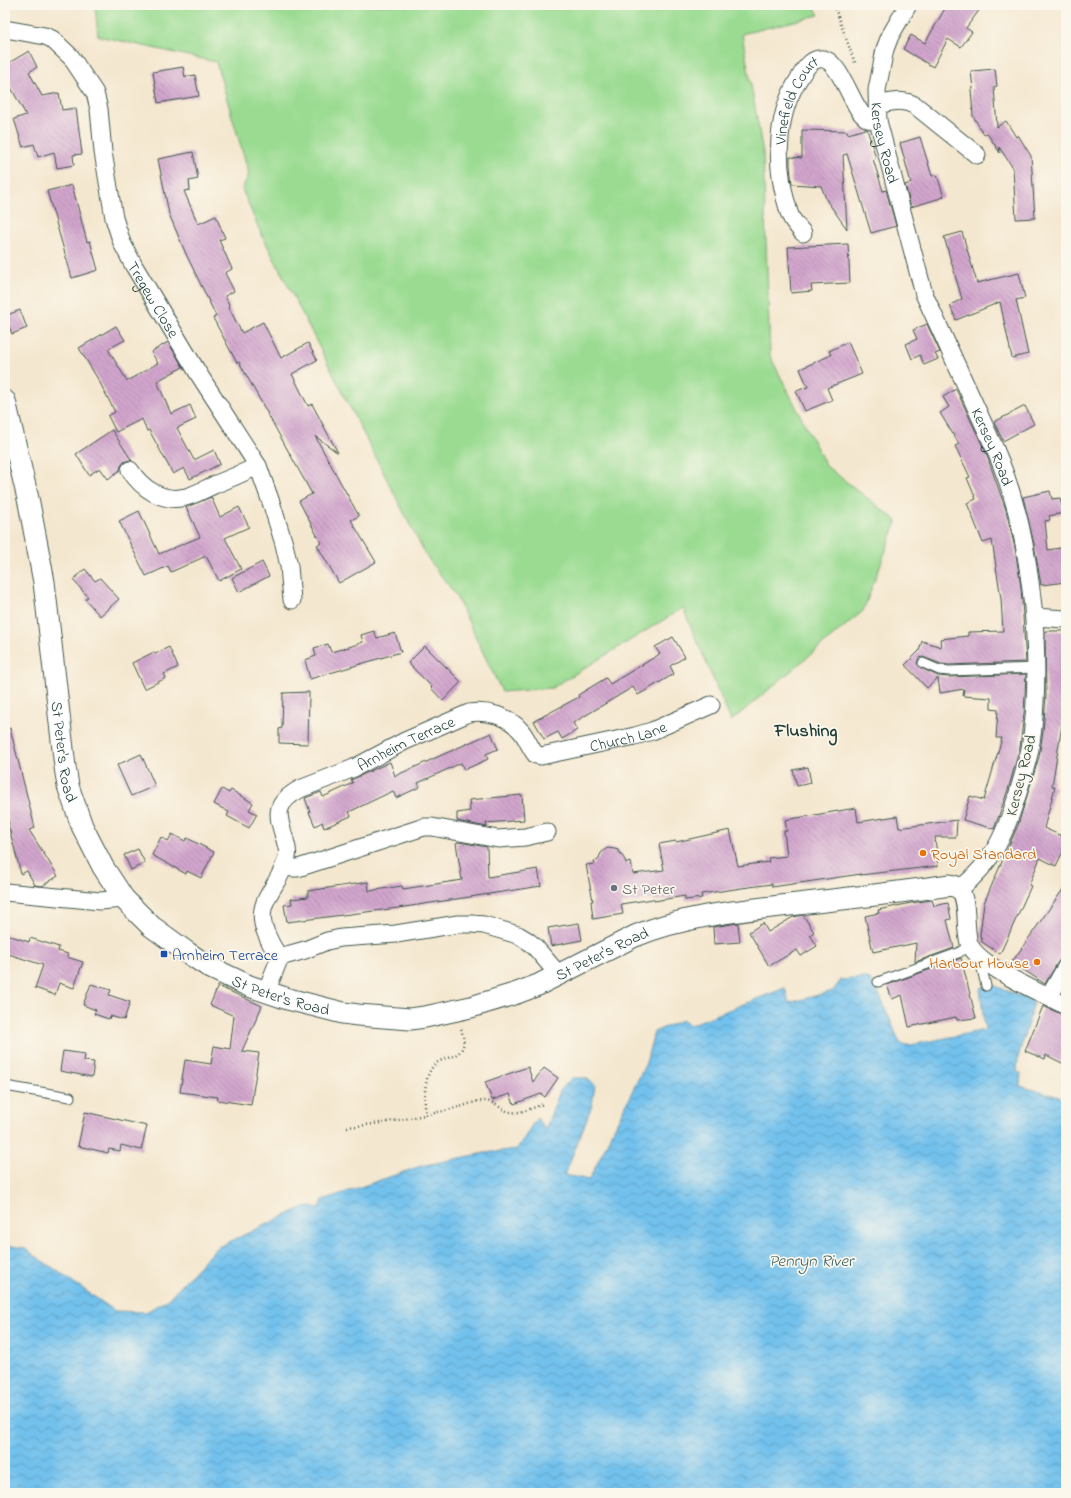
<svg xmlns="http://www.w3.org/2000/svg" width="1071" height="1498" font-family="'Indie Flower',sans-serif">
	<style>
		.grass { fill: #9adb91; stroke: #5c8c62 }
		.water { fill: url(#water-waves); stroke: #487f90 }
		.building { fill: url(#building-back-hatch) }
		.lines { fill: none; stroke-linecap: round; stroke-linejoin: round }
		.service-casing { stroke: #3f564b; stroke-width: 11 }
		.minor-casing { stroke: #3f564b; stroke-width: 19 }
		.tertiary-casing { stroke: #3f564b; stroke-width: 23 }
		.path { stroke: #3f564b; stroke-width: 2.5; stroke-dasharray: 1 3; stroke-linecap: butt }
		.service { stroke: #fff; stroke-width: 9 }
		.minor { stroke: #fff; stroke-width: 17 }
		.tertiary { stroke: #fff; stroke-width: 21 }
		.food-dot { fill: #e8710a; stroke: #fbf7ec; stroke-width: 1.5 }
		.worship-dot { fill: #6b7280; stroke: #fbf7ec; stroke-width: 1.5 }
		.transit-dot { fill: #1a4fb4; stroke: #fbf7ec; stroke-width: 1.5 }
		.labels { text-anchor: middle; stroke-width: 3.5; stroke-linejoin: round; paint-order: stroke }
		.street-label { font-size: 16px; fill: #1f3d34; stroke: #fbf7ec }
		.food-label { font-size: 16px; fill: #c56008; stroke: #fbf7ec; text-anchor: start }
		.worship-label { font-size: 16px; fill: #5b616d; stroke: #fbf7ec; text-anchor: start }
		.transit-label { font-size: 16px; fill: #164399; stroke: #fbf7ec; text-anchor: start }
		.water-label { font-size: 17px; font-style: italic; fill: #345e62; stroke: #fbf7ec }
		.quarter-label { font-size: 18px; font-weight: bold; fill: #1f3d34; stroke: #fbf7ec }
	</style>
	<defs>
		<pattern id="water-waves" width="16" height="10" patternUnits="userSpaceOnUse"><rect width="16" height="10" fill="#72c1ed"/><path d="M0 5q4-4 8 0t8 0" fill="none" stroke="#5d9ec1"/></pattern>
		<pattern id="building-back-hatch" width="6" height="6" patternUnits="userSpaceOnUse"><rect width="6" height="6" fill="#d2a5cd"/><path d="M-1 5l2 2M0 0l6 6M5-1l2 2" fill="none" stroke="#aa88a7"/></pattern>
	</defs>
	<rect width="100%" height="100%" fill="#fbf7ec"/>
	<filter id="ink" filterUnits="userSpaceOnUse"><feTurbulence type="fractalNoise" baseFrequency=".025" numOctaves="2"/><feDisplacementMap in="SourceGraphic" scale="8" xChannelSelector="R" yChannelSelector="G"/><feConvolveMatrix kernelMatrix="1 2 1 2 8 2 1 2 1" color-interpolation-filters="sRGB"/></filter>
	<filter id="wash" filterUnits="userSpaceOnUse"><feTurbulence type="fractalNoise" baseFrequency=".012" numOctaves="4" result="noise"/><feDisplacementMap in="SourceGraphic" scale="16" xChannelSelector="R" yChannelSelector="G"/><feGaussianBlur stdDeviation="0.9" result="paint"/><feColorMatrix in="noise" values="0 0 0 0 0 0 0 0 0 0 0 0 0 0 0 0 0 1.4 0 .05"/><feComposite in="paint" operator="in"/></filter>
	<g filter="url(#wash)">
		<rect width="100%" height="100%" fill="#f4e7cf"/>
		<!-- grass -->
		<path class="grass" d="M95,5h718l6,10 -77,19 21,119 7,203 56,110 71,55 -34,90 -132,110 -48,-113 -131,80 -50,4 -47,-98 -29,-38 -167,-327 -17,-40 7,-15 -33,-112 -118,-26z"/>
		<!-- water -->
		<path class="water" d="M868,978l9,11 22,52 4,4h8l74,-15 -5,-42 13,-3 41,17 -16,56 -1,14 4,1 -1,13 46,13v394h-1061v-248l19,3 91,63 31,1 21,-12 49,-52 88,-41 16,1 3,-8 98,-34 64,-13 32,-4c8,-10 12,-21 20,-31l8,12 15,-39 12,-13h14l9,7 -3,20 -27,70 24,5 57,-117 8,-31 28,-12 8,5 95,-37 4,15 44,-12 8,-11z"/>
		<g id="blocks">
			<!-- building -->
			<path class="building" d="M947,5h36l-17,23 6,4 -11,15 -13,-8 -15,28 -30,-18 8,-14 14,8z
				M29,51l8,16 -8,5 13,24 17,-3 3,17 14,-2 6,46 -9,1 1,10 -17,3 -3,-16 -16,5 -4,-13 -11,3 -9,-28 12,-4 -21,-38v-12z
				M183,67l2,10 10,-2 4,21 -41,7 -5,-31z
				M995,69l2,17 -3,1 3,40 9,-6 10,16 2,-2 13,21 4,62 -19,1 -3,-51 -14,-21 1,6 -13,-20 -3,2 -11,-19 -2,-27h2l-2,-18z
				M865,129h2l9,29 -3,1 10,32 3,-1 10,36 -25,7 -24,-79 -4,1 4,74 -20,-28 -6,-15 -29,-2 -2,-18v-9l12,1v-28l45,1 1,3z
				M920,137l12,39 5,-1 7,22 -33,10 -6,-22 6,-2 -11,-40z
				M193,152l5,27 -9,2 1,9 -6,1 14,33 18,-8 9,22 -6,2 13,29 -7,4 9,18 -9,5 5,11 -1,1 13,25 21,-11 18,36 27,-15 9,17 -25,14 16,32 4,-2 26,49 -23,-17 44,80 -8,4 25,42 -37,21 -22,-38 4,-2 -22,-42 13,-7 -73,-132 -2,1 -24,-45 3,-2 -30,-62 -17,-40 -11,-55z
				M72,185l15,57 3,-1 8,29 -26,8 -25,-87z
				M962,232l15,51 42,-10 6,25 -9,2 12,54 -16,4 -12,-56 -44,18 -6,-15 12,-6 -18,-62z
				M848,244l2,39 -39,2 1,6 -21,2 -3,-46z
				M20,310l7,18 -15,6 -7,-18z
				M927,324l13,28 -5,2 3,5 -14,6 -4,-10 -8,4 -6,-15 11,-5 -4,-9z
				M116,326l9,14 -17,9 19,32 31,-18 -7,-11 17,-10 15,25 -26,14 14,33 19,-9 6,14 -19,9 17,32 20,-10 6,14 -30,15 -6,-11 -11,6 -24,-44 -2,1 -5,-12 -26,13 -8,-16 7,-4 -16,-31 -20,-33z
				M848,342l14,32 -35,14 5,12 -27,11 -9,-20 12,-4 -8,-18 31,-14 -2,-4z
				M956,389l30,64 20,57 9,38 6,39 5,75 -77,3 -8,-1 -18,-7 -4,1 -2,5 4,5 17,8 11,1 77,-3 -2,39 -4,34 -12,43 -14,39 -31,-9 7,-24 14,4 18,-62h-6l2,-28 -7,-1v-11l-28,-2 1,-7 -24,4 -2,-15 -11,10 -22,-23 14,-14 3,-10 19,6 -1,-8 28,-3v-4l35,-1 -2,-32 -9,-59 -9,3 -16,-40 9,-4 -9,-21 3,-1 -15,-31 4,-2 -19,-31 9,-6 -6,-10z
				M1025,406l9,18 -31,17 -9,-19z
				M112,430l20,31 -3,-1 -5,2 -3,4 -1,4 -12,9 -8,-11 -11,7 -13,-21z
				M1050,491l2,8 8,-1 3,15 -14,3 1,4 -5,1 3,29 18,-3v35l-25,3 -7,-41 -11,-47z
				M211,497l9,20 19,-10 10,20 -24,11 16,31 -22,12 -13,-25 -35,16 -3,-6 -22,10 -27,-55 20,-10 20,43 41,-17 -14,-30z
				M262,562l7,14 -30,16 -7,-14z
				M85,569l10,12 5,-3 19,21 -19,17 -15,-17 3,-2 -15,-17z
				M374,631l3,7 18,-5 6,19 -91,27 -5,-19 11,-4 -2,-8 14,-4 3,8 18,-5 14,-5 -2,-7z
				M1045,631h21v59l-2,16 1,1 -13,79 3,1 -11,41 22,10v7l-10,21 -16,-8 -11,27 2,1 -31,68 -18,-12 -2,-7 4,-32 34,-78 21,-68 4,-25 3,-36z
				M673,637l12,20 -15,9 4,8 -36,21 -5,-8 -60,36 4,7 -15,9 -4,-7 -14,7 -10,-18 45,-24 -1,-2 28,-17 4,6 50,-30 -5,-7z
				M425,646l36,36 -18,19 -12,-13 1,-1 -24,-24z
				M169,647l9,20 -14,7 2,4 -22,11 -12,-26 22,-11 1,2z
				M309,692l-1,52 -29,-1v-14l3,-1 1,-35z
				M10,728l25,100 -6,2 29,46 -16,10 -7,-1 -8,-14 -6,3 -13,-50h1l-4,-17v-78z
				M491,733l7,16 -12,5 2,5 -24,11 -3,-7 -43,20 2,4 -24,11 -3,-7 -44,21 2,4 -27,12 -2,-6 -7,4 -6,-14h1l-5,-14 16,-6 2,5 30,-14 -2,-3 39,-18 5,14z
				M141,754l14,32 -24,10 -14,-31z
				M808,767l3,16 -14,3 -4,-16z
				M222,789l7,4 2,-3 22,13 -4,7 8,4 -8,14 -22,-12 2,-4 -15,-8z
				M522,795l2,25 -38,3 1,4 -30,-6v-8l13,-2 -1,-11z
				M856,808l2,14 39,-6 2,12 58,-8 -1,17h-21l3,29 -78,9 1,-1 -89,13v-3l-30,4 -41,6 1,4 -17,2v-4l-31,5 -1,-2 -32,5 2,10 -30,5 -2,-18h2l-7,-36 9,-1 -1,-3 4,-1 3,-7 6,-5 8,1 3,1 7,10 1,3 5,-1 2,12 31,-4 -5,-26 17,-3v1l54,-12 8,36 31,-4 -1,-4 19,-2 -3,-25h3l-2,-11z
				M172,834l13,7 2,-3 27,14 -13,26 -14,-7 -1,3 -34,-19 9,-18 7,4z
				M459,842l28,5 1,30 50,-8 3,17 -143,22 -111,14 -3,-17 8,-1 -1,-5 17,-2v-6l60,-9 1,9 33,-5 1,3 59,-9 -6,-37z
				M138,849l7,14 -14,7 -7,-15z
				M1066,885v72l-5,1 -3,4 -13,22 -33,-22z
				M932,900l2,6 14,-3 3,16 -4,1 7,28 -39,14 1,-19 -43,9 -8,-36 14,-3 -1,-3 33,-7z
				M803,915l11,17 -4,3 7,11 -16,10 -4,-6 -28,16 -20,-34 14,-9 5,9 25,-15z
				M579,923l3,17 -31,6 -3,-18z
				M738,923l2,19 -26,2 -1,-17z
				M5,934l24,8 1,-4 29,9 -1,4 10,3 -1,3 16,5 -9,26 -15,-5 -4,12 -20,-7 8,-23 -38,-12z
				M961,958l15,60 -19,2 -1,-3 -47,10 -7,-32 -10,4 -5,-14z
				M91,984l20,6 -2,5 21,7 -6,18 -14,-4 -1,3 -15,-5 2,-4 -13,-5z
				M218,986l44,20 -20,45 17,2 -8,52 -34,-5 1,-3 -38,-5 5,-32 26,4 3,-18 16,3 4,-33 -24,-11z
				M1043,1006l23,10v49l-20,-10 -1,4 -20,-8z
				M63,1051l22,3 -1,7 10,1 -2,15 -32,-6z
				M528,1067l5,15 11,-14 14,10 -13,19 -4,-3 -27,10 -4,-10 -18,6 -7,-18z
				M85,1112l62,14 -6,24 -20,-5 -1,6 -11,-2 -1,4 -30,-7z"/>
		</g>
	</g>
	<g filter="url(#ink)">
		<use href="#blocks" fill-opacity="0" stroke="#3f564b" stroke-width="1"/>
		<g class="lines">
			<!-- service casing -->
			<g class="service-casing">
				<path id="service" d="M923,663l16,7 10,1 88,-3
					M980,960l6,26
					M878,982l80,-29 12,-7
					M5,1086l65,11"/>
			</g>
			<!-- minor casing -->
			<g class="minor-casing">
				<g id="minor">
					<path id="s1" d="M908,5l-18,31 -5,13 -8,41 1,31 46,173 71,155c23,53 32,101 38,158 4,47 5,95 -3,142 -3,15 -8,29 -12,44 -13,41 -24,68 -58,96 9,16 4,37 9,54 8,23 75,51 97,63"/>
					<path id="s2" d="M5,29l40,7 7,3 19,18 24,36 4,16 4,43 11,66 8,25 12,23 64,107 60,93 14,39 12,39 5,22 3,34"/>
					<path d="M877,105c15,-3 25,-7 39,1l61,49"/>
					<path id="s3" d="M803,233c-5,-6 -10,-11 -13,-18 -2,-5 -3,-11 -5,-17 -10,-40 -8,-86 15,-121 4,-7 10,-17 19,-18 19,-4 32,44 43,55 4,5 10,7 16,7"/>
					<path d="M130,470c12,19 33,33 56,27 9,-2 19,-8 28,-12 15,-6 29,-12 44,-19"/>
					<path d="M1034,617l32,2"/>
					<path d="M284,866l8,2h6l126,-41h8l66,12 27,-2 22,-5"/>
					<path d="M5,892l95,9 24,-2"/>
					<path id="s4" d="M280,957c-7,-7 -10,-15 -14,-24 -14,-33 15,-46 21,-76 2,-6 -1,-12 -2,-17 -8,-26 -12,-36 15,-51l54,-21 51,-27 64,-28c18,-3 40,3 52,18 6,7 9,17 15,24l5,1 94,-20 17,-5 59,-26"/>
					<path d="M266,992l14,-35 25,-7 22,-9 14,-3 55,-4 62,-10h14l12,1 34,10 10,6 7,6 23,27"/>
					<path d="M1049,997l17,-30"/>
				</g>
			</g>
			<!-- tertiary casing -->
			<g class="tertiary-casing">
				<g id="tertiary">
					<path id="s5" d="M5,401l24,102 15,79 21,185 3,19 14,40 21,41 21,32 27,27 37,27 23,15 38,18 39,13 55,14 15,2 52,4 15,-2 46,-10 46,-14 21,-8 97,-49c49,-20 102,-25 154,-31 54,-6 107,-12 161,-20l7,2 3,2"/>
				</g>
			</g>
			<!-- path -->
			<path class="path" d="M834,5l21,58
				M426,1115c-2,-15 -3,-39 9,-51 8,-7 25,-6 28,-18 2,-5 -1,-13 -2,-18
				M347,1127c31,-3 61,-8 91,-15 7,-1 14,-3 21,-5 8,-2 16,-6 24,-6 11,-1 18,10 28,11 10,2 23,-5 33,-8"/>
			<!-- service -->
			<use href="#service" class="service"/>
			<!-- minor -->
			<use href="#minor" class="minor"/>
			<!-- tertiary -->
			<use href="#tertiary" class="tertiary"/>
		</g>
	</g>
	<!-- markers -->
	<g class="food-dot">
		<circle cx="923" cy="853" r="4"/>
		<circle cx="1037" cy="962" r="4"/>
	</g>
	<circle class="worship-dot" cx="614" cy="888" r="4"/>
	<rect class="transit-dot" x="160" y="950" width="8" height="8" rx="2"/>
	<g class="labels">
		<!-- street labels -->
		<g class="street-label">
			<text dy="6" stroke="none"><textPath href="#s3" startOffset="142">Vinefield Court</textPath></text>
			<text dy="6" stroke="none"><textPath href="#s1" startOffset="145">Kersey Road</textPath></text>
			<text dy="6" stroke="none"><textPath href="#s2" startOffset="335">Tregew Close</textPath></text>
			<text dy="6" stroke="none"><textPath href="#s1" startOffset="469">Kersey Road</textPath></text>
			<text dy="6" stroke="none"><textPath href="#s4" startOffset="554">Church Lane</textPath></text>
			<text dy="6" stroke="none"><textPath href="#s4" startOffset="304">Arnheim Terrace</textPath></text>
			<text dy="6" stroke="none"><textPath href="#s5" startOffset="356">St Peter's Road</textPath></text>
			<text transform="translate(1020 775) rotate(-76)" y="6">Kersey Road</text>
			<text dy="6" stroke="none"><textPath href="#s5" startOffset="1040">St Peter's Road</textPath></text>
			<text dy="6" stroke="none"><textPath href="#s5" startOffset="704">St Peter's Road</textPath></text>
		</g>
		<!-- food labels -->
		<g class="food-label">
			<text x="931" y="859">Royal Standard</text>
			<text x="1029" y="968" text-anchor="end">Harbour House</text>
		</g>
		<!-- worship labels -->
		<g class="worship-label">
			<text x="622" y="894">St Peter</text>
		</g>
		<!-- transit labels -->
		<g class="transit-label">
			<text x="172" y="960">Arnheim Terrace</text>
		</g>
		<!-- water labels -->
		<g class="water-label">
			<text x="811" y="1266">Penryn River</text>
		</g>
		<!-- quarter labels -->
		<g class="quarter-label">
			<text x="806" y="736">Flushing</text>
		</g>
	</g>
	<!-- margin -->
	<rect width="1071" height="1498" fill="none" stroke="#fbf7ec" stroke-width="20"/>
</svg>
